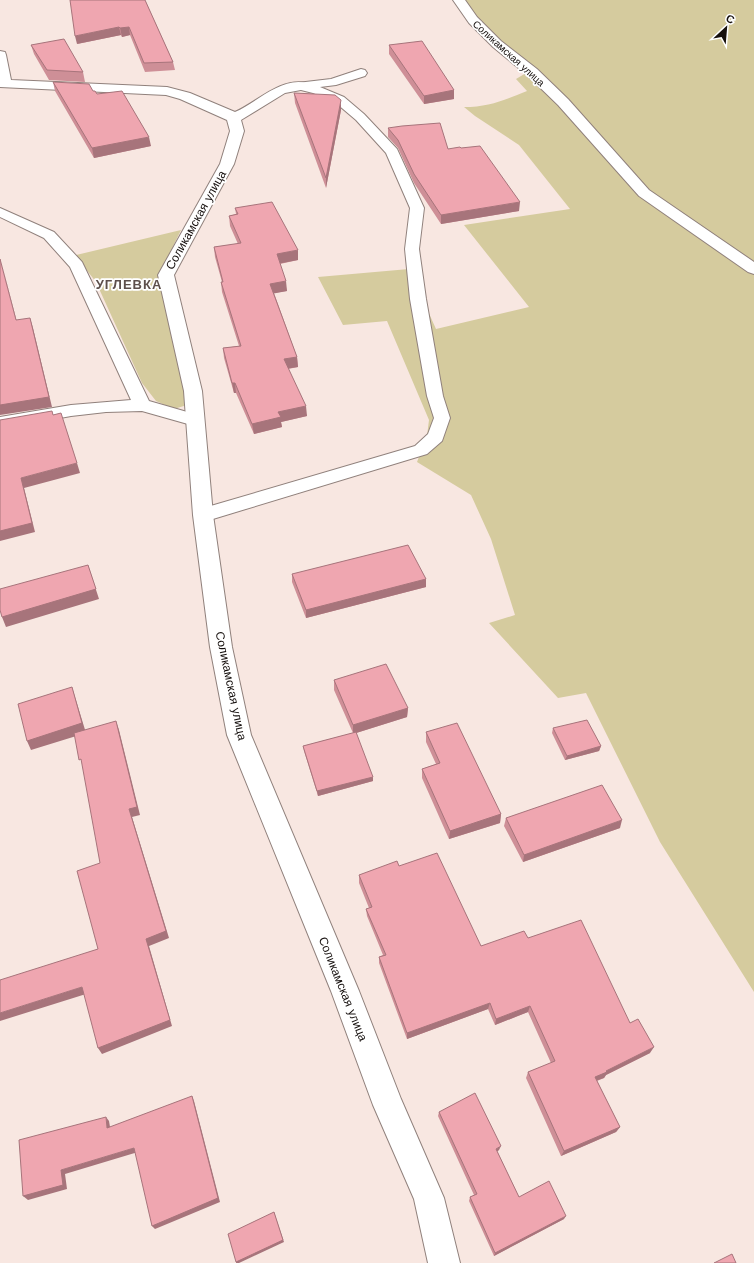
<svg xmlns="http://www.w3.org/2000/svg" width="754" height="1263" font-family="'Work Sans',sans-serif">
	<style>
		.green { fill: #d5cb9e }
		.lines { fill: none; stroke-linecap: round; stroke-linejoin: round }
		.lane-casing { stroke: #90817c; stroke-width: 2 }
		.street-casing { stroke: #90817c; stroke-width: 2 }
		.lane { fill: #fff; fill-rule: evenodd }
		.street { fill: #fff; fill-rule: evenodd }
		.wall { fill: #ce8f97 }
		.shaded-wall { fill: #a7747b }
		.building { fill: #efa6b0; stroke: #a7747b }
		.labels { text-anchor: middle; stroke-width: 3.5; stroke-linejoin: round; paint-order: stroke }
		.far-street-label { font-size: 10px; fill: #150f0d; stroke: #fff }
		.street-label { font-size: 12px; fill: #150f0d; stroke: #fff }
		.far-district-label { font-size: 13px; font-weight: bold; letter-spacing: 1px; fill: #5d4f4b; stroke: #fff }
	</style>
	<rect width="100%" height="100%" fill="#f8e7e1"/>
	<!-- green -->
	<path class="green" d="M453,0h301v992l-94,-150 -74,-149 -28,5 -69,-75 26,-8 -24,-76 -20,-44 -54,-33 10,-26 2,-16 -42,-99 -44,4 -25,-48 91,-8 27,60 93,-22 -65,-82 106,-16 -51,-64 -44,-29 -11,-9c25,0 40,-7 63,-16l-11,-12 10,-6 -59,-52z
		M181,230l-22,45 28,119v11l-13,4 -18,-8 -14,-18 -46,-101 -15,-19 -9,-7z"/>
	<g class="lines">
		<!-- lane casing -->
		<g class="lane-casing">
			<path id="lane" d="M361,69l4,1 2,3 -2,3 -29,9 -16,2 24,10 20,17 33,35 27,59 -5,41 7,50 17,97 7,22 -8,23 -15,13 -224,68 -6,-2 -3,-5 3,-5 218,-64 13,-12 6,-16 -7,-22 -17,-97 -5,-50 5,-41 -24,-55 -30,-33 -20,-17 -23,-10 -16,-4 -2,-3 2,-3 34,-4z
				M0,208l54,24 28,30 67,139 52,15 2,4 -2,4 -6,2 -53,-15 -36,1 -35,4 -71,13v-12l71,-12 60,-5 -61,-133 -26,-29 -44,-21z"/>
		</g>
		<!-- street casing -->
		<g class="street-casing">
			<path id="street" d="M453,0h12l12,17 24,24 36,28 31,30 81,91 105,72v12l-6,-2 -109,-76 -81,-91 -31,-30 -34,-28 -24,-24z
				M0,51l5,1 1,3 5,25 156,7 23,6 45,19c21,-9 46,-35 71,-29l2,3 -2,3 -21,4 -44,27 3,11 -10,33 -60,111 28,116 11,124 19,132 19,88 108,256 42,108 43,99 16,65h-32l-14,-64 -41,-94 -42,-114 -104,-256 -17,-88 -17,-132 -9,-124 -26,-116 62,-111 10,-33 -3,-11 -47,-21 -14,-4 -166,-8z"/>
		</g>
		<!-- lane -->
		<use href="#lane" class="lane"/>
		<!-- street -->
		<use href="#street" class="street"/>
	</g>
	<!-- wall -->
	<path class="wall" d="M145,0l28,62 2,8 -30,2 -15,-37 -8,2 -1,-2 -44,9z
		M31,45l52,27 2,10 -36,-2 -15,-26z
		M389,45l65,45v9l-30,5 -35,-50z
		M53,82l40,9 4,3 54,52 -57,12 -39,-67z
		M294,93l47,17 -15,78 -31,-85z
		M388,128l60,21 71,62 -78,13 -27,-41 -16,-35 -10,-11z
		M235,208l63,52 -18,4 7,27 -13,2 23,64 1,10 -10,2 19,47 -26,6 1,5 -28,7 -18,-41h-2l-10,-35 -1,-10 16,-2 -17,-54 -1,-10h1l-7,-25 -1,-10 24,-3 -8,-18 -1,-10 7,-2z
		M292,574l134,5v8l-120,31 -14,-36z
		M334,680l74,28 -1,9 -51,16 17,48 -55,15 -14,-45 -1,-5 50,-13 -19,-43z
		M553,728l48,18 -2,5 -34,9 -13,-27z
		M426,732l75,82 -1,9 -51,16 -27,-61v-9l14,-5 -10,-22z
		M506,818l114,10 -97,34 -19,-36z
		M399,866l82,80 47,-8 102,85 20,30 -44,22 -2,3 -7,3 23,46 -4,5 -55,24 -35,-78 2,-6 23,-9 -23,-51 -33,13 -7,-16 -81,30 -28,-76v-6l4,-2 -16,-39 -1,-7 3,-1 -10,-25v-8z
		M439,1112l60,38 -2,1 22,46 45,22 -70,37 -25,-55 1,-4 4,-2 -36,-79z"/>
	<!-- shaded-wall -->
	<path class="shaded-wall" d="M119,27l2,8 -44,9 -2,-8z
		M129,27l1,8 -8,2 -2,-9z
		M454,90v9l-30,5v-8z
		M341,100v10l-15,78v-10z
		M149,137l2,9 -57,12 -2,-10z
		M520,202l-1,9 -78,13v-9z
		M298,250v10l-21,4v-10z
		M0,257l19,73 -3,-10z
		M286,281l1,10 -16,3 -1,-10z
		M30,318l3,10 19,79 -52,8v-10z
		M297,357l1,10 -13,2 -1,-10z
		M232,383h3l1,10h-2z
		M306,406l1,10 -26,6 1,5 -28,7 -2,-10 26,-12z
		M77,463l3,10 -56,15 11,44 -35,9v-10l21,-53z
		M88,565l11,34 -93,28 -4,-10z
		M426,579v8l-120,31v-8z
		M72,687l3,10 11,36 -55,17 -4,-9z
		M408,708l-1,9 -54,17v-9z
		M116,721l3,9 21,85 -8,2 37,121 -20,8 23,80 -70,28 -4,-6 48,-109 -17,-130z
		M601,746l-2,5 -34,9 2,-4z
		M373,777v4l-55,15 -1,-5z
		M501,814l-1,9 -51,16 1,-8z
		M622,820l-2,8 -97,34 1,-7z
		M82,987l4,7 -86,27v-8z
		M490,1003l-2,6 -81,30v-6z
		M530,1006l-2,6 -33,13 1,-6z
		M654,1047l-4,6 -44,22 -2,3 -12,4 3,-5 11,-6z
		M192,1096l2,5 26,101 -65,27 -3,-3z
		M106,1117l3,4 2,12 -4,-5z
		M620,1127l-4,5 -55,24 3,-5z
		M501,1146l-2,4 -4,3 1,-4z
		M134,1148l4,4 -73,22 2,15 -39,11 -5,-4 38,-26z
		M274,1212l10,30 -45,21h-3v-1z
		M566,1216l-2,3 -70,37 1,-3z"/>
	<!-- building -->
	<path class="building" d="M70,0h75l28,62 -29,1 -15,-36 -9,1 -1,-1 -44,9z
		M64,39l19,33 -36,-2 -16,-25z
		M422,41l32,49 -30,6 -35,-51z
		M53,82l36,2 4,7h2l2,3 25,-3 27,46 -57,11z
		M294,93l41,2 6,5 -15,78z
		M440,123l8,26 12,-2 1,1 19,-2 40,56 -79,13 -27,-41 -16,-34 -10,-12 14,-2z
		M272,202l26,48 -21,4 9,27 -16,3 27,73 -13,2 22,47 -28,6 3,5 -29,7 -17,-41h-3l-9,-35 18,-2 -20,-64h2l-9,-35 27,-4 -12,-27 9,-2 -3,-6z
		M0,259l16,61 14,-2 19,79 -49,8z
		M52,411l1,4 8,-2 16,50 -56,15 11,45 -32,8v-111z
		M408,545l18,34 -120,31 -14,-36z
		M88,565l8,24 -94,28 -2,-7v-21z
		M386,664l22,44 -55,17 -19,-45z
		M72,687l10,36 -55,18 -9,-37z
		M587,720l14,26 -34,10 -14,-28z
		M116,721l21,86 -8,2 37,122 -20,8 24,81 -72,28 -16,-61 -82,26v-33l98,-31 -21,-78 23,-8 -19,-104 -2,1 -5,-27z
		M457,723l44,91 -51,17 -28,-62 18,-6 -14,-31z
		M356,732l17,45 -56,14 -14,-45z
		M602,785l20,35 -98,35 -18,-37z
		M437,853l44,93 43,-15 4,7 53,-18 49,103 8,-4 16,28 -48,24 1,1 -12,5 25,50 -56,24 -36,-79 27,-11 -25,-55 -34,13 -6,-16 -83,30 -28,-76 7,-2 -20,-46 6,-2 -13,-32 38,-14 2,5z
		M475,1093l26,53 -5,3 23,48 30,-16 17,35 -71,37 -25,-56 7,-3 -38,-82z
		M192,1096l26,102 -66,28 -18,-78 -73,22 2,15 -40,11 -4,-56 87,-23 1,11z
		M274,1212l9,28 -47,22 -8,-28z
		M732,1254l4,9h-22z"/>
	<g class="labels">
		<!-- far-street labels -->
		<g class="far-street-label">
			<text transform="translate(509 53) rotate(42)" y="4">Соликамская улица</text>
		</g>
		<!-- street labels -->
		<g class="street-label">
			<text transform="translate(196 220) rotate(-61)" y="4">Соликамская улица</text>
			<text transform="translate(231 686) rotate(78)" y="4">Соликамская улица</text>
			<text transform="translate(343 989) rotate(68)" y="4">Соликамская улица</text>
		</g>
		<!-- far-district labels -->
		<g class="far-district-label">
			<text x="129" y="289">УГЛЕВКА</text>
		</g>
	</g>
	<!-- north arrow -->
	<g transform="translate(726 28) rotate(26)" stroke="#ffffff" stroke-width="3" paint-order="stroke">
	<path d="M0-3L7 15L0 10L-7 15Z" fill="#150f0d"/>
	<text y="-6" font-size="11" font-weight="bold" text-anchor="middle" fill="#150f0d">С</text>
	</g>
</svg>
